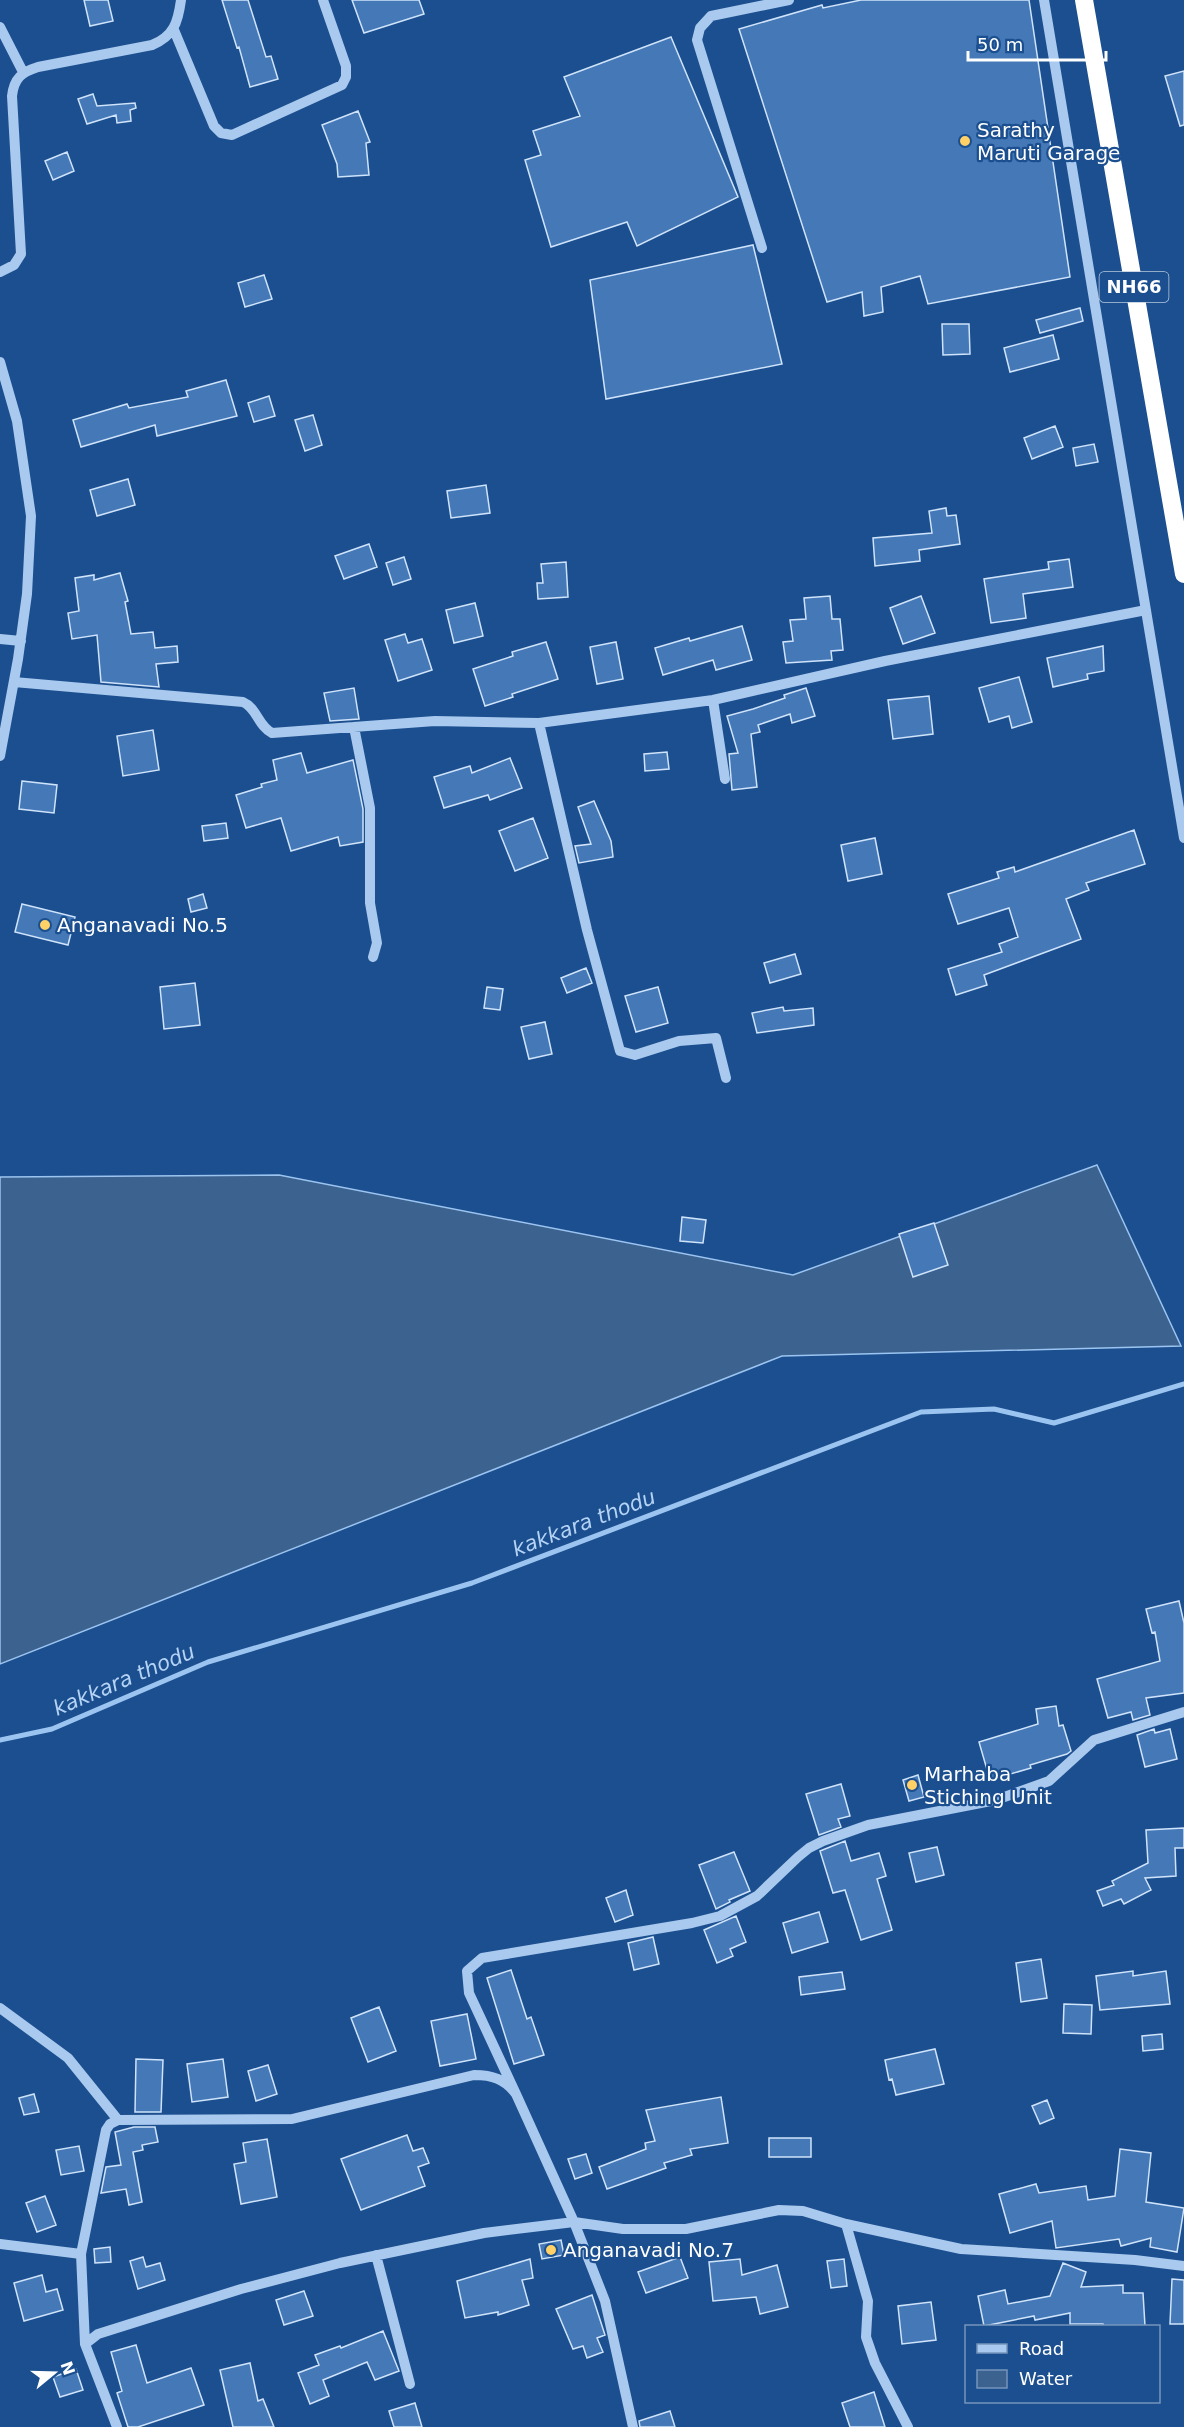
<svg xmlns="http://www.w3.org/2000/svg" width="1184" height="2427" font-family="'DejaVu Sans',sans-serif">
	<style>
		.water { fill: #3c6290; stroke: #9cc4f0; stroke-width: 1.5 }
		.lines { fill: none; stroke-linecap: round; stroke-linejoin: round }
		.stream { stroke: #9cc4f0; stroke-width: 5 }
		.building { fill: #4478b7; stroke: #cfe3fa; stroke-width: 1.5 }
		.minor { stroke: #a9c9ee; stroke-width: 10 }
		.highway { stroke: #fff; stroke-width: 18 }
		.poi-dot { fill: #ffd166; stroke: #1b4f8f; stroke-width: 2 }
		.labels { text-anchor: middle; stroke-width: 4.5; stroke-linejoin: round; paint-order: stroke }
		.shield { fill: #1b4f8f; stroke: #bbcadd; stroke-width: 1.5 }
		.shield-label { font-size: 18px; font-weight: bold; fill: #fff }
		.poi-label { font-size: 20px; fill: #fff; stroke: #1b4f8f; text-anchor: start }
		.water-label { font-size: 21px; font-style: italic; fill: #b5d3f5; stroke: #1b4f8f }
	</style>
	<rect width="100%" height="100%" fill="#1b4f8f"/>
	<!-- water -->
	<path class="water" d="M1097,1165l84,181 -399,10 -782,308v-487l279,-2 514,100z"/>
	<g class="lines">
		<!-- stream -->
		<path class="stream" d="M0,1740l52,-11 156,-67 264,-79 449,-171 73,-3 60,14 130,-39"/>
	</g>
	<!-- building -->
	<path class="building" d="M84,0h24l5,21 -23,5z
		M222,0h26l18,57 5,-1 7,23 -28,8 -11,-40 -2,1z
		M352,0h67l5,14 -60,19z
		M861,0h168l41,277 -142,27 -8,-28 -39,11 2,25 -19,4 -2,-24 -35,10 -88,-273 83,-24 1,3z
		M671,37l67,160 -101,49 -10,-24 -76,25 -26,-87 16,-5 -8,-24 47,-15 -16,-39z
		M1184,71v54l-4,1 -15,-50z
		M93,94l4,12 38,-3 1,5 -6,2 1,11 -14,2 -1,-8 -29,9 -9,-25z
		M358,111l12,31 -4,1 3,32 -31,2 -1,-13 -15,-39z
		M67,152l7,19 -21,9 -8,-19z
		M753,245l29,119 -176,35 -16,-119z
		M264,275l8,24 -27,8 -7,-24z
		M1080,308l3,13 -43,12 -4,-13z
		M942,324h27l1,30 -27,1z
		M1053,335l6,24 -49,13 -6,-24z
		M226,380l11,36 -80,20 -2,-11 -74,22 -8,-27 54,-16 2,4 59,-11 -2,-6z
		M269,396l6,20 -21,6 -6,-19z
		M313,415l9,30 -17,6 -10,-31z
		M1055,426l8,21 -31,12 -8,-21z
		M1094,444l4,18 -22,4 -3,-18z
		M128,479l7,26 -38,11 -7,-26z
		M486,485l4,28 -39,5 -4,-27z
		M946,508l1,8 9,-1 4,29 -41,6 1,11 -45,5 -2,-28 59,-5 -3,-22z
		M369,544l8,23 -33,12 -9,-23z
		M404,557l7,22 -18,6 -7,-22z
		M1069,559l4,28 -50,7 3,24 -35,5 -7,-44 65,-10 -1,-7z
		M566,562l2,35 -30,2 -1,-16h6l-2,-19z
		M120,573l8,28 -3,1 6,32 22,-2 2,16 22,-2 1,16 -22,2 3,23 -58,-5 -4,-47 -25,4 -4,-26 11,-2 -4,-33 19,-3v5z
		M830,596l2,23h8l3,31 -12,1 1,9 -46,3 -3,-21 10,-1 -3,-21 16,-1 -2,-21z
		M921,596l14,37 -32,11 -13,-36z
		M475,603l8,33 -29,7 -8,-33z
		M742,626l10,34 -36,10 -3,-10 -50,15 -8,-27 34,-10 1,3z
		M405,634l3,9 14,-4 10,31 -34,11 -13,-41z
		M546,642l12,37 -46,15 1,3 -28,9 -12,-37 40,-13 -1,-4z
		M616,642l7,37 -26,5 -7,-37z
		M1103,646l1,25 -17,3 1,5 -35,8 -6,-29z
		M1019,677l13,45 -20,6 -3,-12 -20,6 -10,-34z
		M354,688l5,31 -29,2 -6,-28z
		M806,688l9,28 -23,7 -2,-9 -32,11 2,7 -9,2 6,53 -25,3 -3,-36 9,-1 -11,-37 26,-7 32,-11 -1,-3z
		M929,696l4,38 -40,5 -5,-39z
		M153,730l6,40 -36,6 -6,-40z
		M667,752l2,17 -24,2 -1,-17z
		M301,753l6,20 46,-13 10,49v33l-23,4 -2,-9 -47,14 -10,-33 -35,10 -10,-33 26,-8 -1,-3 16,-4 -4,-20z
		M510,758l12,30 -32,12 -2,-5 -44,13 -10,-31 36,-11 2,7z
		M22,781l35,4 -3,28 -35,-4z
		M594,801l17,40 2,16 -34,6 -4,-17 16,-2 -13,-37z
		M533,818l15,40 -33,13 -16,-40z
		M226,823l2,15 -24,3 -2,-15z
		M1134,830l11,34 -59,19 3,7 -23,9 15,40 -97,36 3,10 -31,10 -8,-26 54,-17 -3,-8 19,-7 -9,-29 -51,16 -10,-30 51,-16 -2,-6 17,-5 1,5z
		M875,838l7,36 -34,7 -7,-36z
		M203,894l4,14 -16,4 -3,-13z
		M22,904l53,13 -7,28 -53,-13z
		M795,954l6,20 -31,9 -6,-20z
		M586,968l6,15 -25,10 -6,-15z
		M195,983l5,42 -36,4 -4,-42z
		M487,987l16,2 -3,21 -16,-2z
		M658,987l10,36 -32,9 -11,-36z
		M783,1007l1,4 29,-3 1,17 -57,8 -5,-20z
		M545,1022l7,32 -23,5 -8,-32z
		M682,1217l24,3 -3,23 -23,-2z
		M934,1223l14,42 -35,12 -14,-43z
		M1179,1601l5,22v70l-38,5 4,17 -17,5 -2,-8 -23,6 -11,-39 63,-18 -5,-29 -3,1 -6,-24z
		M1056,1706l3,20 4,-1 8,26 -4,3 -37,11 1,3 -41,12 -11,-38 59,-18 -2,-15z
		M1154,1729l1,4 15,-4 7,30 -32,8 -8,-32z
		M918,1775l6,22 -15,4 -6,-21z
		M841,1784l9,32 -12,3 3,8 -22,8 -13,-41z
		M1184,1828v20h-9l1,28 -31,2 6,12 -27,14 -3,-5 -18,7 -6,-15 17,-6 -2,-4 36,-18 -2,-33z
		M845,1841l6,20 28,-8 7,23 -9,3 15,51 -31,10 -16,-50 -12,3 -13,-42z
		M937,1847l7,28 -28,7 -7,-29z
		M734,1852l16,39 -21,9 1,2 -14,7 -17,-44z
		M626,1890l7,25 -18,7 -9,-24z
		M819,1912l9,30 -36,11 -9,-30z
		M736,1916l10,26 -16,7 3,7 -16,7 -13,-33z
		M653,1937l6,27 -25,6 -6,-27z
		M1041,1959l6,39 -26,4 -5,-39z
		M511,1970l16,49 4,-2 13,38 -30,9 -27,-86z
		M1133,1971v5l33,-5 4,33 -70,6 -4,-34z
		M842,1972l3,17 -44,6 -2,-18z
		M1064,2004l28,1 -1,29 -28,-1z
		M379,2007l17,44 -28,11 -17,-44z
		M467,2014l9,45 -36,7 -9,-45z
		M1162,2034l1,15 -20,2 -1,-15z
		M935,2049l9,35 -48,11 -4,-16 -3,1 -4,-20z
		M136,2059l27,1 -2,52h-26z
		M223,2059l5,38 -36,5 -5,-38z
		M268,2065l9,29 -21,7 -8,-30z
		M34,2094l5,18 -15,3 -5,-17z
		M721,2097l7,46 -38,6 2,6 -28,8 2,5 -59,21 -8,-22 47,-18 -1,-6 10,-2 -9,-31z
		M1047,2100l7,18 -14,6 -8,-18z
		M134,2127h21l3,15 -16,3 1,5 -10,2 9,50 -13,3 -3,-16 -25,4 5,-26 15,-2 -6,-33z
		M407,2135l6,16 10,-3 6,15 -11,4 7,19 -64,24 -20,-51z
		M769,2138h42v19h-42z
		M267,2139l10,58 -36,7 -7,-40 12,-2 -3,-19z
		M79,2146l5,25 -23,4 -5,-25z
		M1120,2149l31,4 -5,49 38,6 -7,44 -27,-5 1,-9 -30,8 -2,-7 -63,9 -4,-27 -42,12 -11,-39 37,-10 3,9 47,-7 2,14 27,-4z
		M586,2154l6,19 -17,6 -7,-20z
		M45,2196l11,29 -19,7 -11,-29z
		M561,2240l3,15 -22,4 -3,-15z
		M110,2247l1,15 -16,1 -1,-14z
		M143,2257l3,10 14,-4 5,17 -27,9 -8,-28z
		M680,2257l8,21 -42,15 -8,-21z
		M530,2259l3,19 -11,2 7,25 -31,10v-3l-33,6 -8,-37z
		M740,2259l2,16 35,-10 11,42 -28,7 -4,-17 -43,4 -4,-39z
		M844,2259l3,27 -16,2 -4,-27z
		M1063,2263l23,9 -5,15 42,-2v8h20l2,33h-41l-1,-2h-33v-11l-35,7 -1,-4 -50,10 -6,-30 27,-6 3,14 42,-8z
		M42,2275l4,17 11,-3 6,21 -39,11 -10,-38z
		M1172,2279l12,1v44h-14z
		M304,2291l9,25 -29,9 -8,-25z
		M592,2295l13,40 -8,3 6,14 -16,6 -4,-12 -10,3 -17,-40z
		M931,2302l5,38 -34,4 -4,-38z
		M383,2331l16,40 -24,9 -8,-18 -44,18 6,16 -19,8 -12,-31 21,-8 -4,-10 25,-9 1,2z
		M136,2345l11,38 44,-15 13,37 -66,22h-10l-11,-34 5,-2 -11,-39z
		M250,2363l8,38 5,-2 11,28h-41l-13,-57z
		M76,2369l7,21 -23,7 -7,-20z
		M874,2392l11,35h-35l-8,-24z
		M415,2403l7,24h-28l-5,-16z
		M670,2411l5,16h-35l-1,-6z"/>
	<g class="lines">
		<!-- minor -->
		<path class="minor" d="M1044,0l140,838
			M0,27l23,45
			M174,30l40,96 7,7 11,2 110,-50 4,-8v-11l-23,-66
			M762,248l-65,-208 3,-12 11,-12 78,-16
			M0,272l14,-7 7,-11 -9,-158c2,-18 10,-24 26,-29l114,-22c22,-9 26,-23 29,-45
			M0,362l17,59 14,95 -4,78 -9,65 -18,97
			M0,639l21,2
			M14,682l229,20c14,6 15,24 29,31l163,-12 104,2 174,-23 172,-39 261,-51
			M713,700l12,79
			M539,723l48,207 33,121 15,4 44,-14 37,-3 10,40
			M354,727l16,81v95l7,40 -4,14
			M0,2008l68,50 50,62
			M516,2094l-47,-101 -2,-22 15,-13 210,-35 28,-7 37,-20 41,-39 11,-9 14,-7 45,-16 128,-25 53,-19 45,-41 90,-28
			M846,2224l22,77 -2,36 9,26 33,64
			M0,2244l81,10 4,90
			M81,2254l25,-124 4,-6 8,-4 174,-1 182,-44c18,0 31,4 42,19l58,128 31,79 28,126
			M376,2255l34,129
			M117,2427l-32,-83 13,-10 143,-45 99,-26 144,-30 90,-11 49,7h63l93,-19 24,1 43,13 115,25 174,11 49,6"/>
		<!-- highway -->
		<path class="highway" d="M1084,0l100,574"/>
	</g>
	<!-- markers -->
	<g class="poi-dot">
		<circle cx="965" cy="141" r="6"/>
		<circle cx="45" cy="925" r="6"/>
		<circle cx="912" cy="1785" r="6"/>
		<circle cx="551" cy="2250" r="6"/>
	</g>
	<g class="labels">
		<!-- shield labels -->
		<rect class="shield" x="1099.5" y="272" width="69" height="30" rx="4.5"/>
		<g class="shield-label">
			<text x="1134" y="293">NH66</text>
		</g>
		<!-- poi labels -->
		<g class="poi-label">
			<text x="977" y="137">Sarathy<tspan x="977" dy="23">Maruti Garage</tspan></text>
			<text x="57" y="932">Anganavadi No.5</text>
			<text x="924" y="1781">Marhaba<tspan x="924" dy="23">Stiching Unit</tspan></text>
			<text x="563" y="2257">Anganavadi No.7</text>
		</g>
		<!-- water labels -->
		<g class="water-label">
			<text transform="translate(584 1523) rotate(-21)" y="7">kakkara thodu</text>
			<text transform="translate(124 1680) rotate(-23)" y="7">kakkara thodu</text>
		</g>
	</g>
	<!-- legend -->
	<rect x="965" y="2325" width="195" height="78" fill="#1b4f8f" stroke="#7695bc" stroke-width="1.5"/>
	<rect x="977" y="2344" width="30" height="9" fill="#a9c9ee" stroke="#7695bc" stroke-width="1.5"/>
	<text x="1019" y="2355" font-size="18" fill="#ffffff">Road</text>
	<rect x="977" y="2370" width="30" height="18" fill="#3c6290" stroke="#7695bc" stroke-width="1.5"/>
	<text x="1019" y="2385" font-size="18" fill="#ffffff">Water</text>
	<!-- north arrow -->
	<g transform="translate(54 2373) rotate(71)" stroke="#1b4f8f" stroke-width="4.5" paint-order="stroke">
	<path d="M0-4.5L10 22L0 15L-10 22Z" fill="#ffffff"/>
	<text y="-9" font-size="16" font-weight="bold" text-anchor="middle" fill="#ffffff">N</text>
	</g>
	<!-- scale -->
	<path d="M968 51v9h138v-9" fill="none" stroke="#ffffff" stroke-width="3"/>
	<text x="977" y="51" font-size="18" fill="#ffffff" stroke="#1b4f8f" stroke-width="4.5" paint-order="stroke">50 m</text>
</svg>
